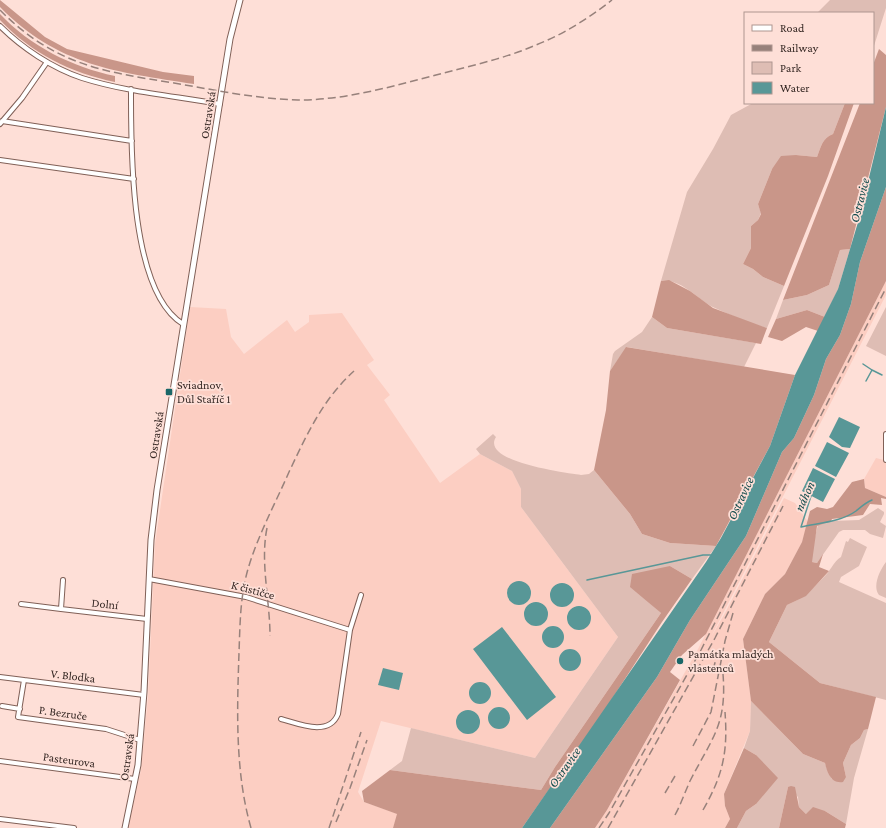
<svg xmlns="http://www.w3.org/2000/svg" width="886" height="828" font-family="'Crimson Pro',serif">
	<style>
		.built { fill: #fccec2 }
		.green { fill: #debdb4 }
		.forest { fill: #c99689 }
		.water { fill: #589797 }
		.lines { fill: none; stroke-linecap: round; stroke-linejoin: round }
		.stream { stroke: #589797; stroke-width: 1.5 }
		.minor-casing { stroke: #806057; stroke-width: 6 }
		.tertiary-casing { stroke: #806057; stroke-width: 7 }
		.minor { stroke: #fff; stroke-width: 4 }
		.tertiary { stroke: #fff; stroke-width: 5 }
		.rail { stroke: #97817b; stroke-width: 1.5; stroke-dasharray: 8 4; stroke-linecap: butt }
		.poi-dot { fill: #1a6768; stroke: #fedfd7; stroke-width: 1.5 }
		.labels { text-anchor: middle; stroke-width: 3.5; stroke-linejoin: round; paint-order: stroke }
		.street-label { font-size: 12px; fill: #372925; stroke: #fedfd7 }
		.poi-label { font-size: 12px; fill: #372925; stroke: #fedfd7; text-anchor: start }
		.water-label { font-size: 13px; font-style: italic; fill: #124b4c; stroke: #fedfd7 }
	</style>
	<rect width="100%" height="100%" fill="#fedfd7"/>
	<!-- built -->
	<path class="built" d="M886,281v14l-175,342 14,-24 59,-115 11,5 13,19 -6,20 -17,32 -20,20 -22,45 8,62 -1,30 -26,63 1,12 5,13 -5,9h-130l12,-18 91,-161z
		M190,307l36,2 5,28 13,17 43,-34 8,12 14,-10v-7l33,-2 32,47 -7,5 23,30 -6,5 56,83 40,-29 32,17 9,18v18l97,130 -83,121 -154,-37 -23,71 6,10 34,12 -5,14h-265l13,-58 7,-73 7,-153z
		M876,458l8,2 2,3v34l-21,-9 -1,-9z"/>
	<!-- green -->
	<path class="green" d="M830,0h56v8l-13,41v-36h-56z
		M753,103h92l-12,31c-11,4 -12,13 -16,23l-21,-2 -24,14 -14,35 3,9 -3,7 -7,6v22l-8,16 10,5 10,8 21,9 -17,42c-18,-5 -35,-12 -52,-20 -18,-8 -33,-30 -54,-27l26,-89 26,-43 18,-34z
		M850,249l-12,40 -13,28 -18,-7 -31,9 7,-19 24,-5 22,-10 11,-35z
		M886,307v49l-20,-10z
		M652,317l15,11 89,15 -12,24 -117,-20 -17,24 3,-17 2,-3 27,-19z
		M493,434l3,3c-16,25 71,36 85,38l8,-1 5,-4 36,44 12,20 28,9 46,3 -24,33 -22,-13 -19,38 10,9 -106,154 -14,23 -151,-20 12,-9 9,-33 124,30 83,-121 -97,-130v-18l-9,-18 -32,-17 -4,-5z
		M878,508l6,4v2l-4,8 6,4 -3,12 -13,-4 -5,-4h-22l-4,2 -22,31 -5,-1v-14l6,-23 14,-4 27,-1z
		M850,538l17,9 -8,19 -18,11 -2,5 47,21v97l-66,-17 -51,-41 18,-37c16,-7 23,-14 36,-27 7,-6 10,-16 18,-21l5,-16 2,1z
		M886,562v36l-7,-3c-7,-9 1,-25 7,-33z
		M751,701l52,53 22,9 3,9 4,7 14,-2 -3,-14 8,-18 9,-7 4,-8 4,-1 -14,49 -8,46 -21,-13 -19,3 -7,-7 -1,-10 -10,-10 -9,41h-42l9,-17 10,-7v-49l-12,-7 6,-17z"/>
	<!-- forest -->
	<path class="forest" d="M0,0l45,37 22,12 96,23 31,4v8c-78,-12 -136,-18 -194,-77z
		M0,14c30,32 72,53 115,62v6c-44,-9 -84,-29 -115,-62z
		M879,49l7,6v52l-36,142 -10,1 -11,35 -22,10 -24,5 77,-197h13v-38z
		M845,103h9l-26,73 -44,110 -21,-9 -10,-8 -10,-5 8,-16v-22l7,-6 3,-6 -3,-10 14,-35 9,-13 15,-1 21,2c4,-10 5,-19 16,-23z
		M886,187v94l-180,353 -24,21 -12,17 10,8 -73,130 -12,18h-45l107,-151 33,-57 56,-84 36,-84 12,-14 20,-43 12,-36 14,-24 11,-31 9,-42z
		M669,280l21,11 23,17 54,20 -6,16 -94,-16 -15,-11 9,-36z
		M807,310l18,7 -7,14 -12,-4 -24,14 -14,-4 8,-18z
		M626,347l169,28 -25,71 -54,100 -46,-3 -28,-9 -12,-20 -36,-44 12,-60 4,-39z
		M864,479l1,9 21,9v2l-5,-1 1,7 -12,-1 -7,11 -31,4 -1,2 -14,5 -5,36 5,1 6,-9 -4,13 10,4 -23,25 -19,9 -18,37 51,41 56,14 -8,32 -4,1 -4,8 -9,7 -8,18 3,14 -3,5c-12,2 -16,-10 -18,-19l-22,-9 -52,-53 -8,-62 22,-45 20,-20 17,-32 8,-31 7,-4 10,2 6,-2 19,-25z
		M670,566l22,13 -30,43 -58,89 -82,117h-129l4,-14 -33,-12 -2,-11 28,-21 151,20 14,-23 106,-154 -31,-26 2,-13z
		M744,748l12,7 22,23 -22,26 -10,7 -9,17h-12l5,-9 -5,-13 -1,-12z
		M791,786l4,1 4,20 7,7 7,-7 12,4 21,13 -1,4h-66l9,-41z"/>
	<!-- water -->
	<path class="water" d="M886,107v80l-26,75 -9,42 -11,31 -14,24 -12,36 -20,43 -12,14 -36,84 -56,84 -33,57 -107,151h-28l184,-266 15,-24 49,-92 25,-71 43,-86 21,-70z
		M839,417l21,10 -10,21 -8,-1 -13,-10z
		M827,442l22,11 -13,24 -21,-11z
		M813,468l22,11 -12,23 -21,-11z
		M507 593a12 12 0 1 1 24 0a12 12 0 1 1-24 0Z
		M550 595a12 12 0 1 1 24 0a12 12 0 1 1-24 0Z
		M524 614a12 12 0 1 1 24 0a12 12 0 1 1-24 0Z
		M567 618a12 12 0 1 1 24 0a12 12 0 1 1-24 0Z
		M542 637a11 11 0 1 1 22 0a11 11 0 1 1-22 0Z
		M502,627l54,70 -29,23 -54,-71z
		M559 660a11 11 0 1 1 22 0a11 11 0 1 1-22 0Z
		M383,668l20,5 -4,17 -21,-5z
		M469 693a11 11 0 1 1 22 0a11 11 0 1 1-22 0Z
		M488 718a11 11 0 1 1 22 0a11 11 0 1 1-22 0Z
		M456 722a12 12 0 1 1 24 0a12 12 0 1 1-24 0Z"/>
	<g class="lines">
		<!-- stream -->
		<path class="stream" d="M863,364l9,6 -6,11
			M872,370l10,5
			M811,496l-10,31c17,-4 40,-5 55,-16 6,-5 9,-8 16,-11
			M587,580l116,-25h8"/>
		<!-- minor casing -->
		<g class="minor-casing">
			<path id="minor" d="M0,26c22,22 52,42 82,52 44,14 93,18 138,26
				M131,89c0,57 -2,202 52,235
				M2,121l130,20
				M0,124l22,-26 25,-36
				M0,160l134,19
				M886,434v26
				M149,579l97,18 104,33
				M63,580l-2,29 86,10
				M21,604l40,5
				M0,677l144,18
				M24,680l-6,37 88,12 34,11
				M2,706l18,3
				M281,719c18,5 48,18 57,-5l12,-84 11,-35
				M0,761l135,18
				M0,819l74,9"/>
		</g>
		<!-- tertiary casing -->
		<g class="tertiary-casing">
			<path id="tertiary" d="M125,828l13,-63 6,-73 7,-152 6,-50 73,-451 10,-39"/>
		</g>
		<!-- minor -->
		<use href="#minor" class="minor"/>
		<!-- tertiary -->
		<use href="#tertiary" class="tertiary"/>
		<!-- rail -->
		<path class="rail" d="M0,10c53,54 103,62 174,73 41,7 83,16 124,17 47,0 92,-13 138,-25 33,-9 68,-16 100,-30 28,-11 53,-27 76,-45
			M267,528c-7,34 3,73 3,108
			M713,670l6,-22
			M693,746l18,-34 14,-71 8,-28
			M665,793l10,-17
			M703,810c20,-35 25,-58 22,-98
			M675,815c6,-11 10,-23 15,-34 22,-43 37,-56 33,-107
			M336,822l14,-34 17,-48
			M251,828c-16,-56 -14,-117 -12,-175 1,-28 1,-56 9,-84 10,-34 27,-65 41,-97 18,-38 34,-73 65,-101
			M329,828l32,-96
			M599,828l10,-15 92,-163 185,-362
			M608,828l107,-190 68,-132"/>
	</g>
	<!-- markers -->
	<g class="poi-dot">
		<rect x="165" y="388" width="8" height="8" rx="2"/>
		<circle cx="680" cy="661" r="4"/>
	</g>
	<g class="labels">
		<!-- street labels -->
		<g class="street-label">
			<text transform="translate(208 115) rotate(-81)" y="4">Ostravská</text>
			<text transform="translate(156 435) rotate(-81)" y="4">Ostravská</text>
			<text transform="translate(253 590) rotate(15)" y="4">K čističce</text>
			<text transform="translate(105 604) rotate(6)" y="4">Dolní</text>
			<text transform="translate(73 676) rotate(7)" y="4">V. Blodka</text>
			<text transform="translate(63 713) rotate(8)" y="4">P. Bezruče</text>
			<text transform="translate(127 757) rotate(-82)" y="4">Ostravská</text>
			<text transform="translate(69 760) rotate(8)" y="4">Pasteurova</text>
		</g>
		<!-- poi labels -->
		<g class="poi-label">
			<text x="177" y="389">Sviadnov,<tspan x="177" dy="14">Důl Staříč 1</tspan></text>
			<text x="688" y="658">Památka mladých<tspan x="688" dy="14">vlastenců</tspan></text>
		</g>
		<!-- water labels -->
		<g class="water-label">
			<text transform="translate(859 200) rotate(-76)" y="5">Ostravice</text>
			<text transform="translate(804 496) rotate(-65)" y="5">náhon</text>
			<text transform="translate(740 498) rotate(-65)" y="5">Ostravice</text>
			<text transform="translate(564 767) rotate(-55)" y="5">Ostravice</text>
		</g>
	</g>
	<!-- legend -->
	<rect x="744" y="12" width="130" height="92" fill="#fedfd7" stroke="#ae9690"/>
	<rect x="752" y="25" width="20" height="6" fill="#ffffff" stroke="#ae9690"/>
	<text x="780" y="32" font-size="12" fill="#372925">Road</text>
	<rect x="752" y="45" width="20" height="6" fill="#97817b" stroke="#ae9690"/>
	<text x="780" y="52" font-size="12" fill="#372925">Railway</text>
	<rect x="752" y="62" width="20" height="12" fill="#debdb4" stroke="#ae9690"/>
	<text x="780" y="72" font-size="12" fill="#372925">Park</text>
	<rect x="752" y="82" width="20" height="12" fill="#589797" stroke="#ae9690"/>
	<text x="780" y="92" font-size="12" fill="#372925">Water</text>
</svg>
